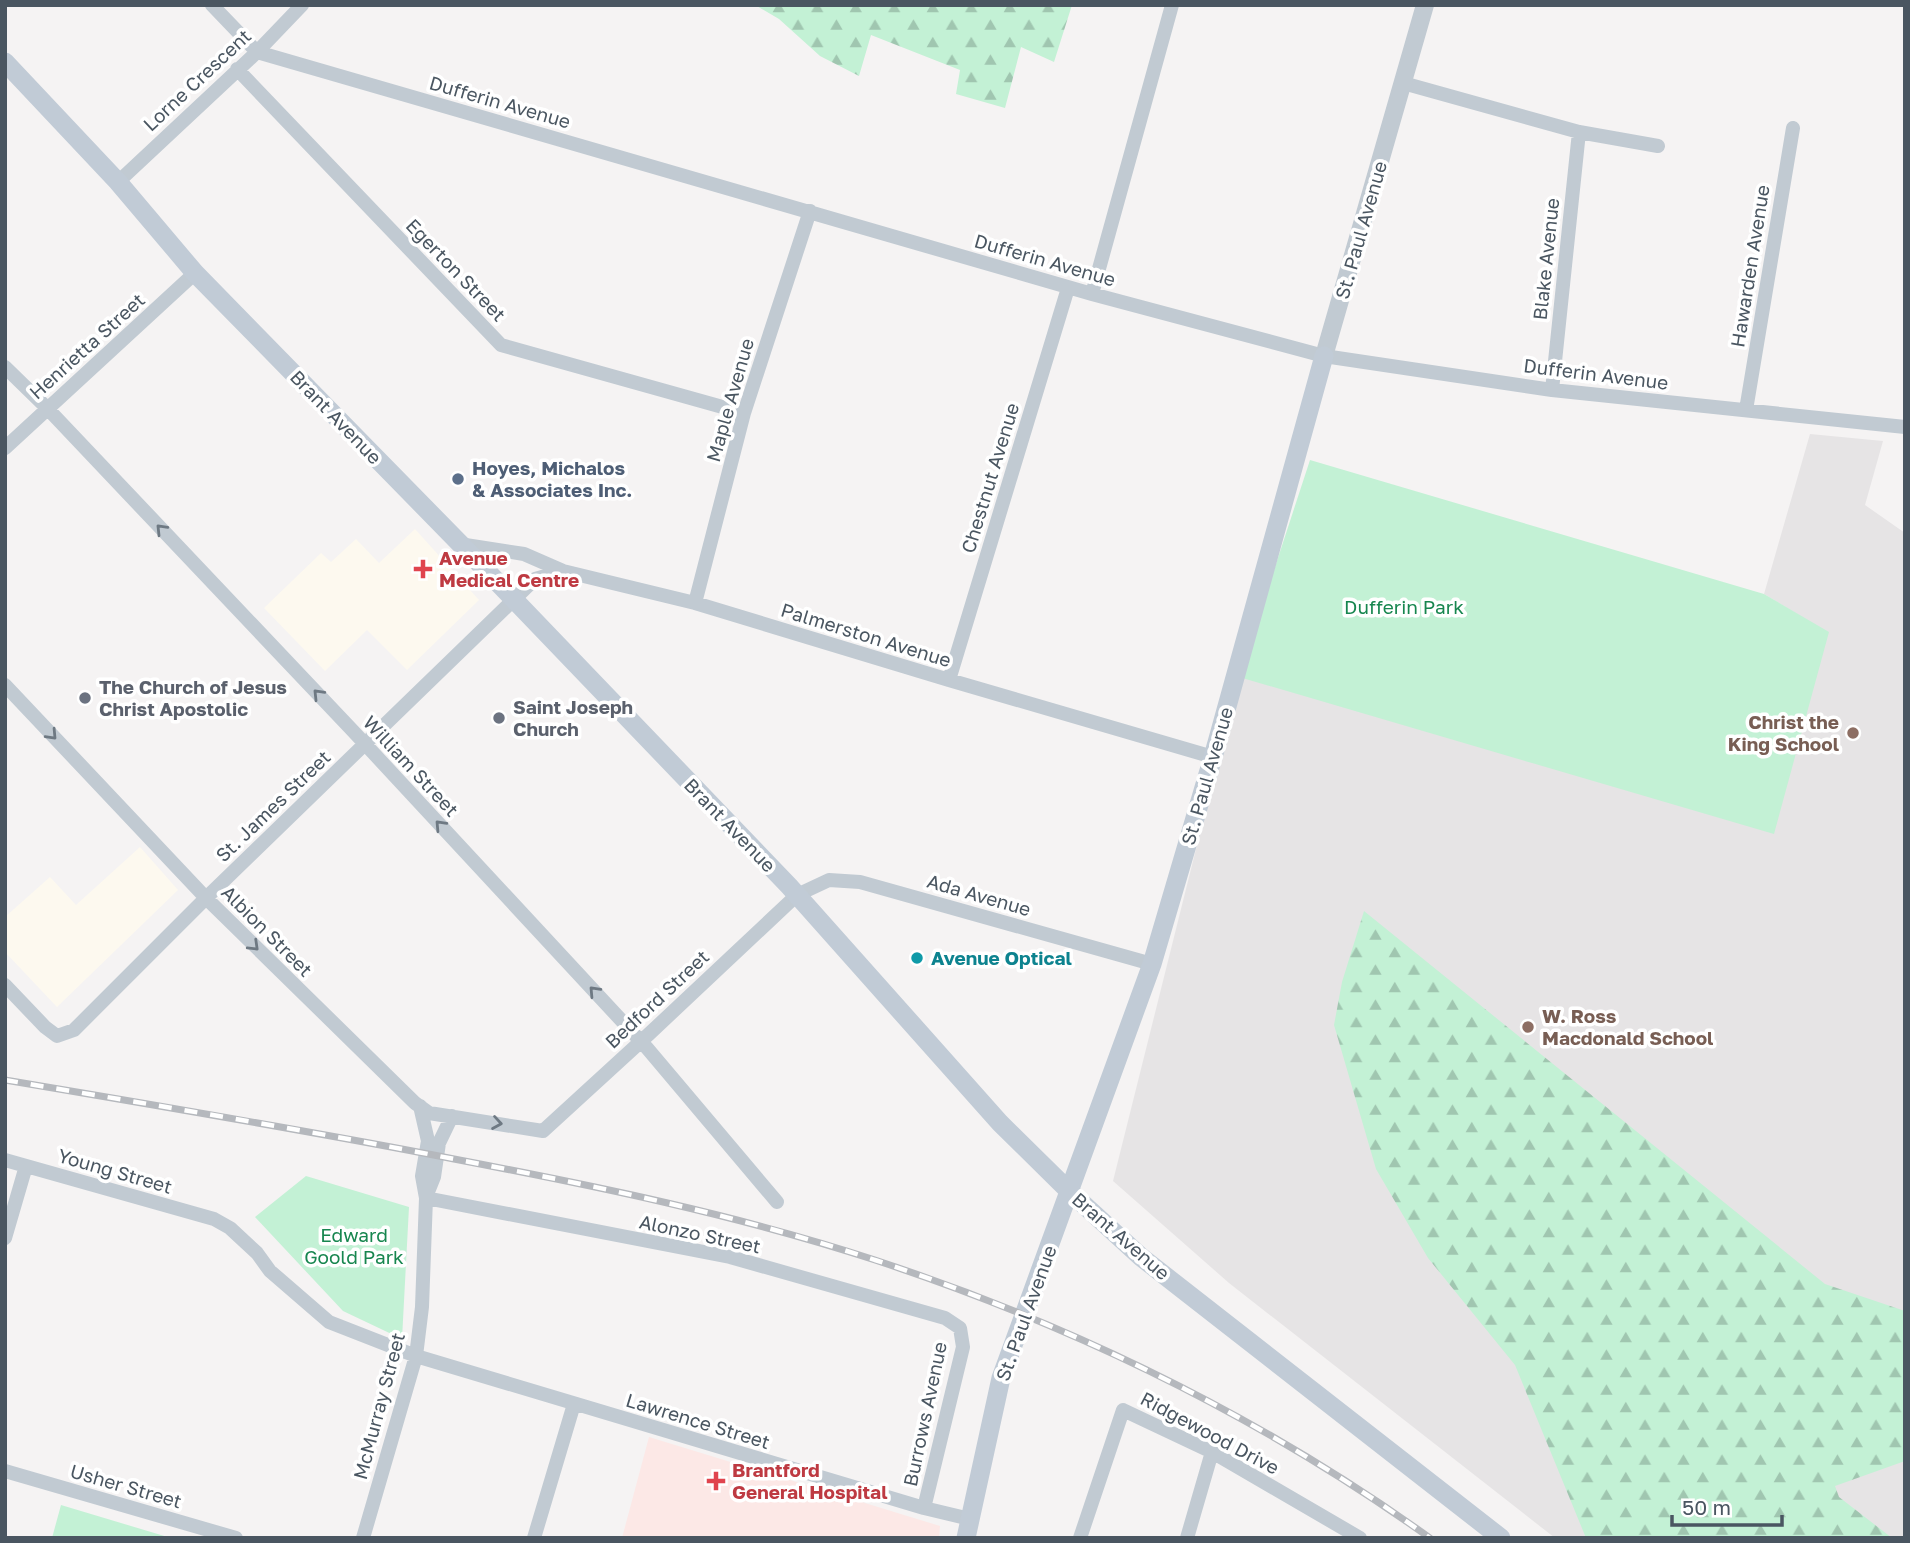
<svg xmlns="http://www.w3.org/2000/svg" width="1910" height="1543" font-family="'Golos Text',sans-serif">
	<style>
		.commercial { fill: #fdf9ef }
		.education { fill: #e6e4e5 }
		.medical { fill: #fce8e6 }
		.forest { fill: url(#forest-firs) }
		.park { fill: #c3f1d5 }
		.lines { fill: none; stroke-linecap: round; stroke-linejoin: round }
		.minor { stroke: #c1cad2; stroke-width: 14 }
		.tertiary { stroke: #c1cad2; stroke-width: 18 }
		.secondary { stroke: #c1cbd6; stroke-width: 19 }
		.rail-casing { stroke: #b5b8bd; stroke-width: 7 }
		.rail { stroke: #fff; stroke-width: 4.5; stroke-dasharray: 13; stroke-linecap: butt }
		.oneway { stroke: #6e7983 }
		.service-dot { fill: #5c6f8a; stroke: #fff; stroke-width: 2.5 }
		.health-dot { fill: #e0444e; stroke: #fff; stroke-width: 2.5 }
		.worship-dot { fill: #6b7280; stroke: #fff; stroke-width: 2.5 }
		.education-dot { fill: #8d6e63; stroke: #fff; stroke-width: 2.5 }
		.culture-dot { fill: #0f9aa8; stroke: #fff; stroke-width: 2.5 }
		.labels { text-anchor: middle; stroke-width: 7; stroke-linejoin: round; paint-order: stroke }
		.street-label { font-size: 19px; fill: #4a5661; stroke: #fff }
		.service-label { font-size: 19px; font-weight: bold; fill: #4e5e75; stroke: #fff; text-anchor: start }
		.health-label { font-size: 19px; font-weight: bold; fill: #be3a42; stroke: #fff; text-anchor: start }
		.park-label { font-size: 19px; fill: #17864f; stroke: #fff }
		.worship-label { font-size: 19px; font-weight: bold; fill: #5b616d; stroke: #fff; text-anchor: start }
		.education-label { font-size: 19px; font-weight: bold; fill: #785e54; stroke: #fff; text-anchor: end }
		.culture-label { font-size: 19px; font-weight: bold; fill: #0d838f; stroke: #fff; text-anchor: start }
	</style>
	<defs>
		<pattern id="forest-firs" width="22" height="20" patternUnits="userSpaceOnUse" patternTransform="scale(1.75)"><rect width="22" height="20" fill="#c3f1d5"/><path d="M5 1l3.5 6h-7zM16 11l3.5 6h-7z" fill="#a0c6b0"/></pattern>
	</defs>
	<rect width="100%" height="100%" fill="#f5f3f3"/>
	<!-- commercial -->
	<path class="commercial" d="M415,529l64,71 -72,70 -40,-40 -42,41 -61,-63 57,-55 10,9 25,-23 23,24z
		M140,847l38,43 -121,117 -52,-55v-35l45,-40 26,28z"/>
	<!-- education -->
	<path class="education" d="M1810,434l73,7 -18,64 40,28v1005h-350l-326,-255 -116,-102 126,-504 590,-44 -65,-39z"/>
	<!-- medical -->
	<path class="medical" d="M649,1437l291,89 -1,12h-317z"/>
	<!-- forest -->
	<path class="forest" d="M755,5h317l-18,57 -33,-15 -16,61 -49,-14 4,-24 -89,-35 -12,41 -39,-20 -41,-37z
		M1364,911l461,373 80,27v150l-70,25 4,11 53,41h-306l-71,-173 -87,-107 -52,-89 -42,-144 8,-43z"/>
	<!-- park -->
	<path class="park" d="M1310,460l454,134 65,38 -55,202 -535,-157z
		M306,1176l103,31 -7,132 -59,-28 -88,-94z
		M61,1505l110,33h-119z"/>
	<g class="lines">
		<!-- minor -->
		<path class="minor" d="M212,5l45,47 835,242 232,62 228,34 353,37
			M237,69l264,276 243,68
			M1403,83l176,49 79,14
			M118,182l139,-130 45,-47
			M1092,294l80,-289
			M5,367l42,41 306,323 294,317 130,154
			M1552,390l27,-258
			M1746,410l47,-282
			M5,448l190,-175
			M459,544l65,10 39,17 132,32 254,77 264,77
			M695,603l49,-190 66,-202
			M949,680l119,-392
			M5,685l201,213 209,205 14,10 114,18 106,-97 148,-139 32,-15 31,2 292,82
			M5,985l40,42 12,9 17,-6 132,-132 329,-319 28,-8
			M5,1160l209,59 16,9 27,25 13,18 59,51 87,34 508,152 46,11
			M426,1197l8,-20 5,-34 13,-27
			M426,1198l304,59 215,61 15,10 3,19 -39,161
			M5,1238l21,-72
			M5,1471l231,67
			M363,1538l53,-182 6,-49 4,-109 -4,-22 6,-35 -8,-35
			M534,1538l40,-134
			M1080,1538l43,-128 89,42 148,86
			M1187,1538l25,-86"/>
		<!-- tertiary -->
		<path class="tertiary" d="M1324,356l101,-351"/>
		<!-- secondary -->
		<path class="secondary" d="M5,62l113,120 77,91 283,289 311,324 211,237 70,69 71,65 360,281
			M966,1538l35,-160 151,-414 61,-207 111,-401"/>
		<!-- rail casing -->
		<g class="rail-casing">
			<path id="rail" d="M5,1080c150,25 300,50 449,79 142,27 284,56 421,101 197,65 386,157 555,278"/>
		</g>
		<!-- rail -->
		<use href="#rail" class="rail"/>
	</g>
	<!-- one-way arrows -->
	<defs><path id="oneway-chevron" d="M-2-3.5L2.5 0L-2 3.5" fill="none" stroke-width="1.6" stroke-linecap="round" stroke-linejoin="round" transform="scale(1.75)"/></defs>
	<g class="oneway">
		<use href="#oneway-chevron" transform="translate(161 529) rotate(-134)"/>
		<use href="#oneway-chevron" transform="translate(318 694) rotate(-134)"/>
		<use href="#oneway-chevron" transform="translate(52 735) rotate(47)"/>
		<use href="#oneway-chevron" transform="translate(440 825) rotate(-133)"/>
		<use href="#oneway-chevron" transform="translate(254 946) rotate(44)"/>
		<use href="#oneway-chevron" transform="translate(594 991) rotate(-133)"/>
		<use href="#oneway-chevron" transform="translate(497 1123) rotate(9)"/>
	</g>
	<!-- markers -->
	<circle class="service-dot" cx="458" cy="479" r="7"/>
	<g class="health-dot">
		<path d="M419.5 558.5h7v7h7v7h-7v7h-7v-7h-7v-7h7z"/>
		<path d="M712.5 1470.5h7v7h7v7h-7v7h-7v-7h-7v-7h7z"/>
	</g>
	<g class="worship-dot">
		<circle cx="85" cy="698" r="7"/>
		<circle cx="499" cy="718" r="7"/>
	</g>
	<g class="education-dot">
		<circle cx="1853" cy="733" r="7"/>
		<circle cx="1528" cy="1027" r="7"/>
	</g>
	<circle class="culture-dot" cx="917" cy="958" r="7"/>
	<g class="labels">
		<!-- street labels -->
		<g class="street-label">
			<text transform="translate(197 80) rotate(-43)" y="7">Lorne Crescent</text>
			<text transform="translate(500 102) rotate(16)" y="7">Dufferin Avenue</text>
			<text transform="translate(1361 230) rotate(-74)" y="7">St. Paul Avenue</text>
			<text transform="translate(1546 259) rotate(-84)" y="7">Blake Avenue</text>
			<text transform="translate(1045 260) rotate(16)" y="7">Dufferin Avenue</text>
			<text transform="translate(1750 266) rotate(-81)" y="7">Hawarden Avenue</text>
			<text transform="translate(456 270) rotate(46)" y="7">Egerton Street</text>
			<text transform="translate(87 346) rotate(-42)" y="7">Henrietta Street</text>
			<text transform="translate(1596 374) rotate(7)" y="7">Dufferin Avenue</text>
			<text transform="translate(730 400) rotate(-74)" y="7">Maple Avenue</text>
			<text transform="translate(336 417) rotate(46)" y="7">Brant Avenue</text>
			<text transform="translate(990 478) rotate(-73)" y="7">Chestnut Avenue</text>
			<text transform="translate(866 635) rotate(17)" y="7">Palmerston Avenue</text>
			<text transform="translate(411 766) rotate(47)" y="7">William Street</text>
			<text transform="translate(1207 776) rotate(-74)" y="7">St. Paul Avenue</text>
			<text transform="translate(273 806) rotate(-44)" y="7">St. James Street</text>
			<text transform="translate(730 825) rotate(46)" y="7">Brant Avenue</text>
			<text transform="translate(979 895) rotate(16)" y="7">Ada Avenue</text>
			<text transform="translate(267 931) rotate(45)" y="7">Albion Street</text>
			<text transform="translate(657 999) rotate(-43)" y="7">Bedford Street</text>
			<text transform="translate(115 1171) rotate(16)" y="7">Young Street</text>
			<text transform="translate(700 1234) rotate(12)" y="7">Alonzo Street</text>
			<text transform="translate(1121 1236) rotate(41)" y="7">Brant Avenue</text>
			<text transform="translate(1026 1313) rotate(-70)" y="7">St. Paul Avenue</text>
			<text transform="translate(379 1406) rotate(-75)" y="7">McMurray Street</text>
			<text transform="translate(925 1414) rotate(-78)" y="7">Burrows Avenue</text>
			<text transform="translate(698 1421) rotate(17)" y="7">Lawrence Street</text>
			<text transform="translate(1210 1433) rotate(28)" y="7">Ridgewood Drive</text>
			<text transform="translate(126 1486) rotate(16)" y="7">Usher Street</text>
		</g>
		<!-- service labels -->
		<g class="service-label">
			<text x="472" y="475">Hoyes, Michalos<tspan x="472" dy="22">&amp; Associates Inc.</tspan></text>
		</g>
		<!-- health labels -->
		<g class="health-label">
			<text x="439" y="565">Avenue<tspan x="439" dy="22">Medical Centre</tspan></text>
			<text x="732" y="1477">Brantford<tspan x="732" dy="22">General Hospital</tspan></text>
		</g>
		<!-- park labels -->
		<g class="park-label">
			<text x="1404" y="614">Dufferin Park</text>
			<text x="354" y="1242">Edward<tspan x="354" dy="22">Goold Park</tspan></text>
		</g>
		<!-- worship labels -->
		<g class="worship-label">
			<text x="99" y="694">The Church of Jesus<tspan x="99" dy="22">Christ Apostolic</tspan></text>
			<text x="513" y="714">Saint Joseph<tspan x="513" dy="22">Church</tspan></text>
		</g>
		<!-- education labels -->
		<g class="education-label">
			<text x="1839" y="729">Christ the<tspan x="1839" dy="22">King School</tspan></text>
			<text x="1542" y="1023" text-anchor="start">W. Ross<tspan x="1542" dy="22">Macdonald School</tspan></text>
		</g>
		<!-- culture labels -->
		<g class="culture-label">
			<text x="931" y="965">Avenue Optical</text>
		</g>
	</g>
	<!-- border -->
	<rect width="1910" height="1543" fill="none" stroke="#4a5661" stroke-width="14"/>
	<!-- scale -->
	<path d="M1672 1515v10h110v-10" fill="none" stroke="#4a5661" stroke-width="3.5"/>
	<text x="1682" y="1515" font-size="21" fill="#4a5661" stroke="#ffffff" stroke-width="5" paint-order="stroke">50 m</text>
</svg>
